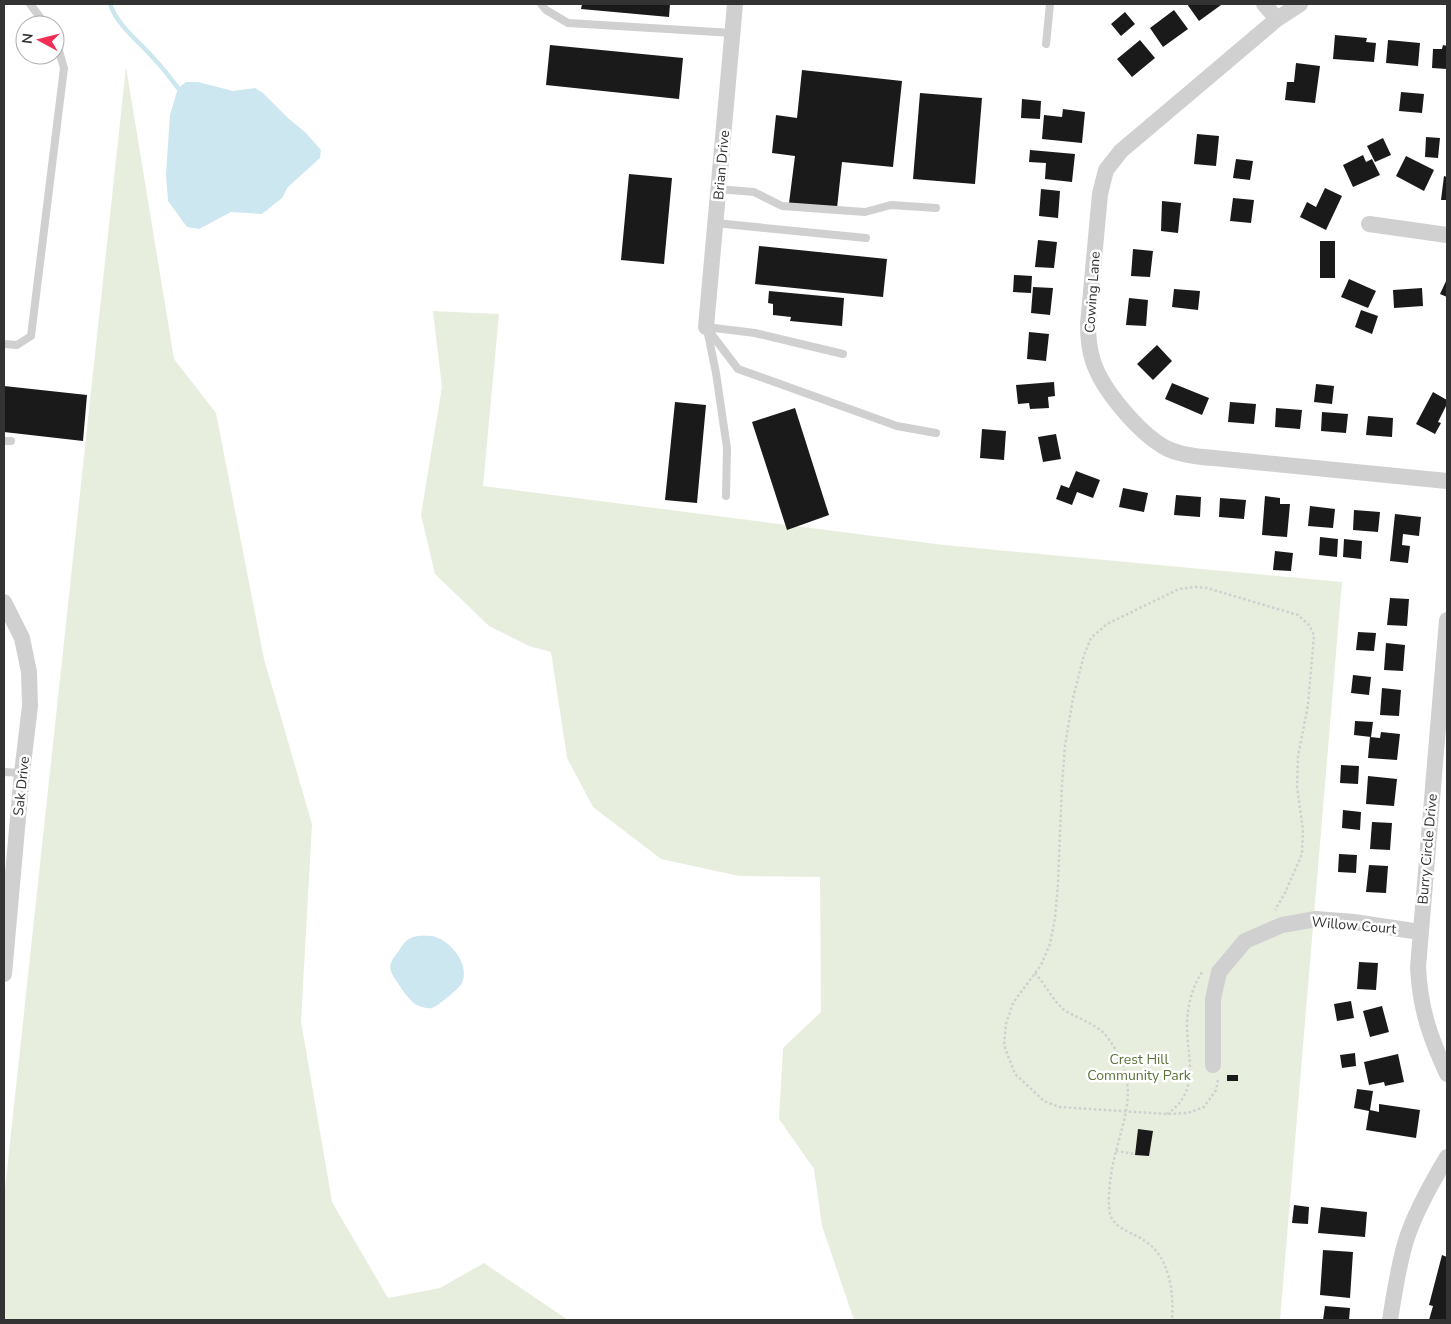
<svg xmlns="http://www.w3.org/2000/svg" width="1451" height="1324" font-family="'Nunito Sans',sans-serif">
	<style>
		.green { fill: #e8eede }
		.water { fill: #cce7f0 }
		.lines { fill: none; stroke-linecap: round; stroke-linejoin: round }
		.stream { stroke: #cce7f0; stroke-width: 4.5 }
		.building { fill: #1a1a1a }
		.path { stroke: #d0d0d0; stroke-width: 2.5; stroke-dasharray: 2.5 2.5; stroke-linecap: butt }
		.lane { stroke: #d0d0d0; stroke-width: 8 }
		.street { stroke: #d0d0d0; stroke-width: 16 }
		.labels { text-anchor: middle; stroke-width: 5; stroke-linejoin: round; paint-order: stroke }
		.street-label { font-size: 14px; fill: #333; stroke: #fff }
		.park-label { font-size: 14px; fill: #5c733c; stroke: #fff }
	</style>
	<rect width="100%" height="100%" fill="#fff"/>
	<!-- green -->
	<path class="green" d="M126,67l48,292 42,54 48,246 48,165 -11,197 31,181 56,96 52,-10 44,-25 84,57h-564v-122z
		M433,311l66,3 -16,172 461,59 398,37 -62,738h-426l-32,-94 -8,-57 -35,-50 4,-71 38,-36 -1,-135 -81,-1 -78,-17 -68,-52 -26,-49 -16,-106 -22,-6 -40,-20 -54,-52 -14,-59 21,-128z"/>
	<!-- water -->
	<path class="water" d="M186,82h12l35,9 22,-3 8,5 26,26 16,13 16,18 -1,8 -32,29 -6,11 -20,16 -31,-2 -32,17 -12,-2 -19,-26 -2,-27 4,-59 8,-27z
		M433,936c18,5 37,28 29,47 -2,5 -24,23 -30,25 -4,1 -11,-1 -15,-3 -8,-4 -15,-16 -20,-23 -9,-13 -9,-18 1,-30 4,-6 6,-11 13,-14 5,-3 16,-2 22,-2z"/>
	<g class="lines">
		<!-- stream -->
		<path class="stream" d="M110,4c8,23 31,39 46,57 8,8 15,18 22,27"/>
	</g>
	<!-- building -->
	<path class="building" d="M582,4h88l-1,13 -88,-8z
		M1187,4h33l1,1 -22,16z
		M1174,10l14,19 -25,18 -13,-19z
		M1125,12l10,12 -14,12 -10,-12z
		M1335,35l32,3 -1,4 10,1 -2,19 -41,-3z
		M1140,40l15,18 -23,19 -15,-18z
		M1388,40l32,3 -2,23 -32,-3z
		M550,45l133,13 -4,41 -133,-14z
		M1443,45l4,1v23l-15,-1 1,-19h9z
		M1296,63l24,3 -5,37 -30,-3 2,-18h7z
		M802,70l100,11 -9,86 -51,-5 -5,46 -48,-5 6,-47 -23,-3 4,-38 21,3z
		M1401,92l23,2 -2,19 -23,-2z
		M920,93l62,5 -7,86 -62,-5z
		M1022,99l19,2 -1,18 -19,-1z
		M1063,109l22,3 -3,31 -40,-4 2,-24 18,2z
		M1197,134l22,2 -3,30 -22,-2z
		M1426,137l14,1 -2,20 -13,-1z
		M1383,138l8,17 -16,7 -8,-16z
		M1030,150l45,4 -3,28 -27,-3 1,-16 -17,-1z
		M1363,155l3,7 6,-3 8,16 -27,12 -10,-22z
		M1406,156l28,14 -10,21 -28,-15z
		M1236,159l17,2 -3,19 -17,-2z
		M629,174l43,4 -8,86 -43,-4z
		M1444,176l3,1v23h-6z
		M1325,188l17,8 -16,34 -26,-13 7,-15 9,5z
		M1041,189l19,2 -2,27 -19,-2z
		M1233,198l21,2 -3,23 -21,-2z
		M1162,201l19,2 -3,30 -17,-2z
		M1038,240l19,2 -3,26 -19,-1z
		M1320,241h15v37h-15z
		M759,246l128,13 -4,38 -128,-13z
		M1133,249l20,2 -3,26 -19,-1z
		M1014,275l18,1 -1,17 -18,-1z
		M1349,279l27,12 -8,17 -27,-11z
		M1447,279v18l-7,-3z
		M1033,287l20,1 -3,27 -19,-2z
		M1422,288l1,18 -29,2 -1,-18z
		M1174,289l26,2 -2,19 -26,-3z
		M769,291l75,7 -2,28 -52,-5 1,-4 -18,-2v-11l-5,-1z
		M1129,298l19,2 -2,26 -20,-1z
		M1361,310l17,6 -6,18 -17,-7z
		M1029,332l20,2 -3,27 -19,-2z
		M1157,345l15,16 -19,19 -16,-16z
		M1054,382l1,14 -7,1 1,11 -19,1 -1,-6 -11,1 -2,-19z
		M1172,383l37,15 -7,17 -37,-16z
		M1316,384l18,2 -2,18 -18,-2z
		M4,386l83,9 -4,46 -79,-9z
		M1433,392l14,8v4l-9,18 3,1 -6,11 -19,-10z
		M675,402l31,3 -9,98 -32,-3z
		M1230,402l26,2 -2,20 -26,-2z
		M795,408l34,107 -42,15 -35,-108z
		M1276,408l26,2 -2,19 -25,-2z
		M1322,412l26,2 -2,19 -25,-2z
		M1368,416l25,2 -1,19 -26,-2z
		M982,429l24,2 -2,29 -24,-2z
		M1056,434l5,25 -18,3 -5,-25z
		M1076,471l24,9 -7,18 -16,-6 -5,13 -16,-6 5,-14 8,3z
		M1123,488l25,5 -4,19 -25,-5z
		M1176,495l25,2 -1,20 -26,-2z
		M1265,496l15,2v6h10l-3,33 -25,-2z
		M1220,498l26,2 -2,19 -25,-2z
		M1310,506l25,3 -2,19 -25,-2z
		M1354,510l26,2 -2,20 -25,-2z
		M1395,514l26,3 -2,19 -16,-2 -1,11 8,1 -2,17 -18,-2z
		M1320,537l18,2 -1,18 -18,-2z
		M1344,539l18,2 -1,18 -18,-2z
		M1275,551l18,2 -2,18 -18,-1z
		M1390,598l19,1 -2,27 -20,-1z
		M1358,632l18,1 -2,18 -18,-1z
		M1386,643l19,2 -2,26 -19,-1z
		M1353,675l18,2 -2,18 -18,-2z
		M1382,688l19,2 -2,26 -19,-1z
		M1355,721l18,1 -2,15 -17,-2z
		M1381,732l19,2 -3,26 -29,-2 2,-21 10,1z
		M1341,765l18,1 -1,18 -18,-1z
		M1368,776l29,3 -3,27 -28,-2z
		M1343,810l18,2 -1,18 -18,-2z
		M1372,822l20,1 -2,27 -20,-1z
		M1339,854l18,1 -1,18 -18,-1z
		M1369,865l19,1 -2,27 -20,-1z
		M1359,962l19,1 -2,27 -19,-1z
		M1351,1001l3,17 -17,3 -3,-17z
		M1382,1006l7,26 -19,5 -7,-26z
		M1355,1053l1,13 -14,2 -2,-13z
		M1398,1054l6,28 -19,4 -1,-4 -15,3 -5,-23z
		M1227,1075h11v6h-11z
		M1357,1089l16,2 -3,19 9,2v-8l41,6 -4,28 -50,-8 3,-19 -15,-3z
		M1138,1129l15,2 -4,25 -14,-1z
		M1294,1205l15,2 -1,17 -16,-1z
		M1321,1207l46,5 -2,25 -47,-4z
		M1323,1250l30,2 -3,46 -30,-3z
		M1442,1255l5,2v63h-18l4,-14 -4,-1z
		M1325,1306l25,2 -1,12h-26z"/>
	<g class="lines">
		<!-- path -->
		<path class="path" d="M1035,973c10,11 17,26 28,36 14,10 34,14 45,29 40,55 8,88 2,145 -1,10 -2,21 0,31 4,15 24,19 35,27 25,16 29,52 27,79
			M1218,1080l-2,10 -12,17 -16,6 -21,1 -108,-7 -15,-6 -29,-27 -11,-29 2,-21 7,-21 28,-38 9,-21 5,-26 3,-35 4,-99 3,-38 8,-48 11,-43 7,-17 16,-14 72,-35 16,-2 12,1 91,27 11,10 5,10 -6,70 -10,51 -1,31 6,43 -1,24 -17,39 -10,17
			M1167,1114c33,-23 21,-52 20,-86 0,-20 4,-39 15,-56
			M1116,1151l19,3"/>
		<!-- lane -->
		<path class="lane" d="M30,4l16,21
			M541,4l5,6 22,13 165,10
			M1046,44l4,-40
			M718,189l36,3 28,14 83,6 26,-7 45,3
			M715,223l151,15
			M706,327l32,42 159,57 39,7
			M706,327l49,6 88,21
			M707,329l9,44 11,75 -1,48
			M4,344l13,1 14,-9 33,-268 -9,-31
			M4,441h7
			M4,772l18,1"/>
		<!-- street -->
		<path class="street" d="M1264,4l13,15
			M1300,4l-23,15 -156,132 -15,19 -6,24 -12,130c0,13 1,25 5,37 9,29 47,73 73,87 14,7 32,9 48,10l233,23
			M1369,224l78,11
			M706,327l29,-323
			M4,602l18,36 7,34 1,34 -8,67 -18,201
			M1447,620l-29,347c2,42 12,70 29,107
			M1213,1065v-66l6,-27 26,-31 37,-16 34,-6 38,3 66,10
			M1390,1320c4,-25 8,-52 15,-76 8,-29 27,-62 42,-87"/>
	</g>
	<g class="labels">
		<!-- street labels -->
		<g class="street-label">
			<text transform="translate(721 165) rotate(-85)" y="5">Brian Drive</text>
			<text transform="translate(1092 292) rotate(-86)" y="5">Cowing Lane</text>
			<text transform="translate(21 786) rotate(-84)" y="5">Sak Drive</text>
			<text transform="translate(1427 849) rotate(-85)" y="5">Burry Circle Drive</text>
			<text transform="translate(1354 925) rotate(5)" y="5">Willow Court</text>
		</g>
		<!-- park labels -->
		<g class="park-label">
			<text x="1139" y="1064">Crest Hill<tspan x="1139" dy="16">Community Park</tspan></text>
		</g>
	</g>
	<!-- border -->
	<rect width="1451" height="1324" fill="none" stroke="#333333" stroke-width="10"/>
	<!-- north arrow -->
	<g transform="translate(40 40) rotate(277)"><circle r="24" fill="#ffffff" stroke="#adadad"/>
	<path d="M0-4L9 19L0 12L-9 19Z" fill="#f12d55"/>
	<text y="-8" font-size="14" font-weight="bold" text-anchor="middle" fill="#333333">N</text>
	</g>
</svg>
